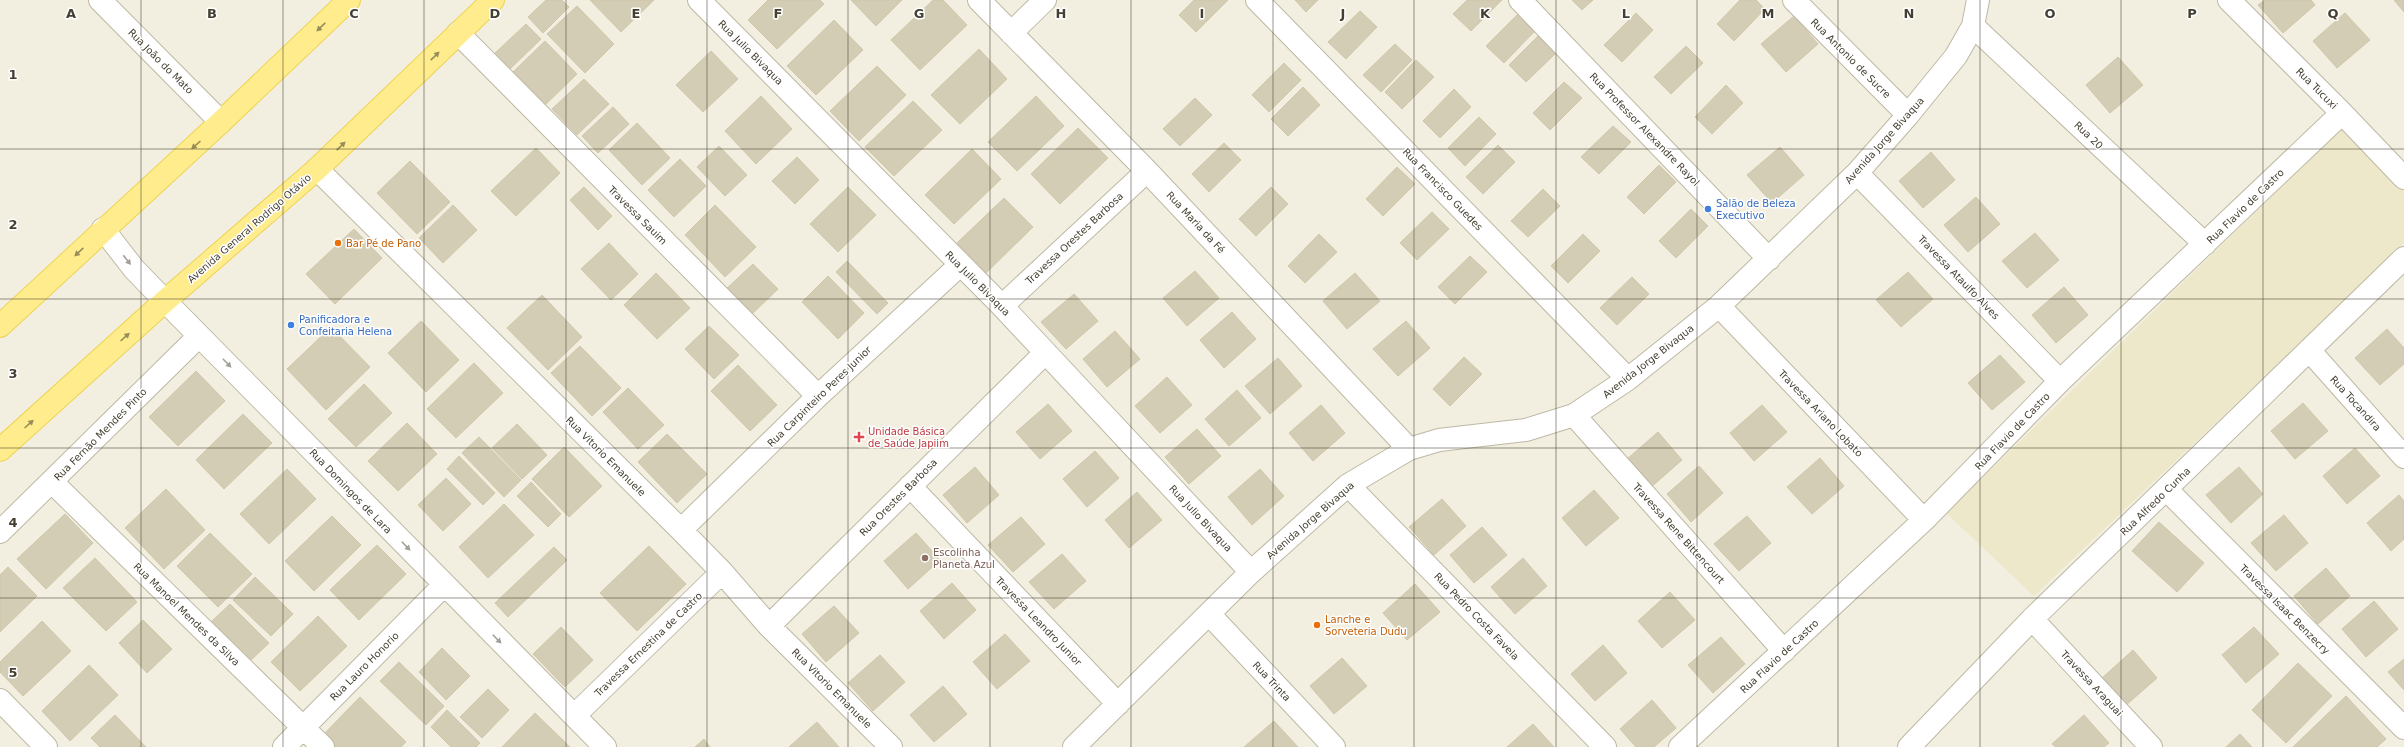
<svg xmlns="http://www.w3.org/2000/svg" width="2404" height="747" font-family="'DejaVu Sans',sans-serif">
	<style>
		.education { fill: #ede8c9 }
		.building { fill: #d4cdb5; stroke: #d0c6a8 }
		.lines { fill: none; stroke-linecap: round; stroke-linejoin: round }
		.minor-casing { stroke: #beb8a3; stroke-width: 24 }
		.major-casing { stroke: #eed353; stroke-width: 24 }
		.minor { stroke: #fff; stroke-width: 22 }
		.major { stroke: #ffed8d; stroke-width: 22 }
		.oneway { fill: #988d5a }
		.oneway2 { fill: #a29f98 }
		.grid { fill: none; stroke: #443f31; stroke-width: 1; stroke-opacity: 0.55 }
		.shop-dot { fill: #3f7fe0; stroke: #fff; stroke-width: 1.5 }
		.food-dot { fill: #e8710a; stroke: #fff; stroke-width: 1.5 }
		.health-dot { fill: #e0444e; stroke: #fff; stroke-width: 1.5 }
		.education-dot { fill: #8d6e63; stroke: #fff; stroke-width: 1.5 }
		.labels { text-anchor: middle; stroke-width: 3; stroke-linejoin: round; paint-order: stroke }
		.street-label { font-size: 10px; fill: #443f31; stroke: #fff }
		.shop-label { font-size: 10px; fill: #366cbe; stroke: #fff; text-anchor: start }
		.food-label { font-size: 10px; fill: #c56008; stroke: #fff; text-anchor: start }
		.health-label { font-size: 10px; fill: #be3a42; stroke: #fff; text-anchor: start }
		.education-label { font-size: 10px; fill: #785e54; stroke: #fff; text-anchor: start }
		.grid-label { font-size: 13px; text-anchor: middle; font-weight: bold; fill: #443f31; stroke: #fff; stroke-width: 3; stroke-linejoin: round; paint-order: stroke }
	</style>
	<rect width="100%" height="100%" fill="#f2efe1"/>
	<!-- education -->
	<path class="education" d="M2345,125l59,61v57l-370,353 -88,-83z"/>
	<!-- building -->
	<path class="building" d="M546,0h16l7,7 -26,26 -15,-16z
		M590,0h64l-33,32z
		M768,0h52l4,4 -47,45 -29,-29z
		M851,0h51l-26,26z
		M933,0h10l24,25 -47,45 -29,-30z
		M1194,0h34l-32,32 -17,-17z
		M1295,0h23l-12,12z
		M1467,0h35l-31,31 -18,-17z
		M1572,0h21l-11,10z
		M1740,0h16l9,9 -31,32 -17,-17z
		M2265,0h46l4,5 -32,28 -25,-28z
		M2394,0h10v12z
		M577,6l37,38 -29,29 -38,-39z
		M1360,11l17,16 -31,32 -18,-17z
		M1636,13l17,17 -31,32 -18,-17z
		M2345,13l25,27 -33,28 -24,-27z
		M1518,14l17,17 -31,32 -18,-17z
		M1794,16l24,28 -32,28 -25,-28z
		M834,20l29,30 -47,45 -29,-29z
		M526,24l15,15 -32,31 -15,-16z
		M1541,33l17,18 -32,31 -17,-17z
		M545,41l32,33 -34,33 -32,-33z
		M1395,44l17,16 -31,32 -18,-17z
		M1686,46l17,17 -32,31 -17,-17z
		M979,49l28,30 -47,45 -29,-29z
		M711,51l27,28 -35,33 -27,-27z
		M2118,57l25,28 -33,28 -24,-28z
		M1416,60l18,17 -32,32 -17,-17z
		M1284,63l17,17 -32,32 -17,-17z
		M877,66l29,29 -47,46 -29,-30z
		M584,79l25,25 -32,31 -25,-26z
		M1564,82l18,16 -32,32 -17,-17z
		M1726,85l17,18 -31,31 -17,-17z
		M1303,87l17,18 -32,31 -17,-17z
		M1454,89l17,18 -31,31 -17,-17z
		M761,96l31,33 -36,35 -31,-33z
		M1036,96l28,30 -47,45 -29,-29z
		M1195,98l17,17 -32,31 -17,-17z
		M913,101l29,29 -48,46 -29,-29z
		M613,107l16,17 -31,29 -16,-17z
		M1479,117l17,17 -31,32 -17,-18z
		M637,123l33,35 -28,27 -33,-35z
		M1613,126l18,16 -32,32 -18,-17z
		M1078,128l30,30 -48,46 -29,-30z
		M1224,143l17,17 -32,32 -17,-18z
		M1498,145l17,17 -32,32 -17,-17z
		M719,146l28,29 -22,21 -28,-29z
		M1780,147l24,28 -32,28 -25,-28z
		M536,148l24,25 -44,43 -25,-25z
		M972,149l29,30 -47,45 -29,-29z
		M1931,152l24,28 -32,28 -24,-27z
		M797,157l22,23 -24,24 -23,-23z
		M680,159l26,27 -32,31 -26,-27z
		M410,161l40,41 -33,32 -40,-41z
		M1659,165l17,17 -32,32 -17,-17z
		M1397,167l18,17 -32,32 -17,-17z
		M584,187l28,29 -14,14 -28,-30z
		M848,187l28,28 -38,37 -28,-28z
		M1271,187l17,17 -32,32 -17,-17z
		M1543,189l17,17 -32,31 -17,-16z
		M1976,197l24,27 -32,28 -24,-27z
		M1004,198l29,29 -47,46 -29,-30z
		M453,205l24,25 -34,33 -24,-25z
		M715,205l41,42 -31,30 -40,-42z
		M1691,209l17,17 -32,32 -17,-17z
		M1432,212l17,17 -32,31 -17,-17z
		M354,229l28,29 -47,46 -29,-30z
		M2035,233l24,27 -32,28 -25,-27z
		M1319,234l18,18 -32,31 -17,-17z
		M1583,234l17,17 -32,32 -17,-17z
		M609,243l29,31 -27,26 -30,-31z
		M1470,256l17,16 -32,32 -17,-17z
		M847,261l41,42 -11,11 -41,-42z
		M753,264l25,25 -28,27 -25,-26z
		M1195,271l24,27 -32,28 -24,-28z
		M1908,272l25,27 -32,28 -25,-27z
		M656,273l34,35 -33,31 -33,-34z
		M1355,273l25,28 -33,28 -24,-28z
		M828,276l36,37 -26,26 -36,-37z
		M1632,277l17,17 -32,31 -17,-17z
		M2064,287l24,28 -32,28 -24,-28z
		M1074,294l24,27 -32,28 -25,-27z
		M542,295l40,42 -34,33 -41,-42z
		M1232,312l24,27 -32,29 -24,-28z
		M421,321l38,39 -33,32 -38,-39z
		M1406,321l24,27 -32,28 -25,-27z
		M709,326l30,29 -25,24 -29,-30z
		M331,327l39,40 -44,43 -39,-41z
		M2387,329l17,19v16l-24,21 -25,-27z
		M1115,331l25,28 -33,28 -24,-28z
		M580,346l41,42 -29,28 -41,-43z
		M2000,355l25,27 -33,28 -24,-27z
		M1464,357l18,17 -32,32 -17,-17z
		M1278,358l24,28 -32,28 -25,-28z
		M474,363l29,30 -47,45 -29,-29z
		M738,365l39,40 -27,26 -39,-40z
		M196,371l29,30 -47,45 -29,-29z
		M1167,377l25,28 -32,28 -25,-27z
		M364,384l28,29 -36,34 -28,-28z
		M628,388l36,37 -26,24 -35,-37z
		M1237,390l24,28 -32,28 -24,-27z
		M2303,403l25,28 -33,28 -24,-28z
		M1048,404l24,27 -32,28 -24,-27z
		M1321,405l24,28 -32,28 -24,-28z
		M1762,405l25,27 -33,29 -24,-28z
		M243,414l29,29 -48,46 -28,-29z
		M407,423l30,31 -39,37 -30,-30z
		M517,424l30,31 -25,24 -30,-31z
		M1197,429l24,27 -32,28 -24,-27z
		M1658,432l24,28 -32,28 -24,-28z
		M667,434l40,40 -30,29 -39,-41z
		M479,437l42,43 -17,17 -42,-44z
		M564,447l38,39 -33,31 -37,-38z
		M2355,448l25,28 -33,28 -24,-28z
		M1095,451l24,27 -32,29 -24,-28z
		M459,456l36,37 -12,12 -36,-36z
		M1820,458l24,28 -32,28 -25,-27z
		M1699,466l24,27 -32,29 -24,-28z
		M975,467l24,28 -32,28 -24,-28z
		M2239,467l24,27 -32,29 -25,-28z
		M287,469l29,30 -47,45 -29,-30z
		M1260,469l24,27 -32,29 -24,-28z
		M446,478l25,26 -28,27 -25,-26z
		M531,482l30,32 -13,13 -31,-31z
		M166,489l39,41 -41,39 -39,-41z
		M1594,490l25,28 -33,28 -24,-28z
		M1137,492l25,28 -33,28 -24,-28z
		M2399,495l5,6v38l-13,12 -24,-28z
		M1442,499l24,27 -32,29 -25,-28z
		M504,504l30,31 -46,43 -29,-31z
		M65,514l28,29 -47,46 -29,-30z
		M2284,515l24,28 -32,28 -25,-28z
		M332,516l29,29 -47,46 -29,-30z
		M1747,516l24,27 -32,28 -25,-27z
		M1021,517l24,27 -32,28 -25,-27z
		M2159,522l45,41 -27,29 -45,-41z
		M1482,527l25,28 -33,28 -24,-28z
		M210,533l42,41 -34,33 -41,-41z
		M916,533l24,27 -32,29 -24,-28z
		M377,545l29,29 -47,46 -29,-30z
		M649,546l37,38 -49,47 -37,-38z
		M554,547l13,13 -59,57 -13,-14z
		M1062,554l24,27 -32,28 -25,-27z
		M95,558l42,44 -31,29 -43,-43z
		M1523,558l24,28 -32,28 -24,-27z
		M8,567l29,29 -37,36v-57z
		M2326,568l24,28 -32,28 -24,-28z
		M255,577l38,37 -22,22 -38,-36z
		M952,583l24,27 -32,29 -24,-28z
		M1415,584l25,28 -33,28 -24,-27z
		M1670,592l25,28 -33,28 -24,-27z
		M2374,601l24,28 -32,28 -24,-28z
		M230,604l39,39 -19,18 -39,-39z
		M834,606l25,27 -33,29 -24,-28z
		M318,616l29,30 -47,45 -29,-29z
		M143,620l29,29 -25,24 -28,-30z
		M42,621l29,30 -48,45 -23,-24v-10z
		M561,627l32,33 -28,27 -32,-33z
		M2254,627l25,27 -33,29 -24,-28z
		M1005,634l25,27 -33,28 -24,-27z
		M1721,637l24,27 -32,29 -25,-28z
		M1603,645l24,28 -32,28 -24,-27z
		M442,648l28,28 -24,24 -27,-28z
		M2133,650l24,28 -32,28 -24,-27z
		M880,655l25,27 -32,29 -25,-28z
		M1342,658l25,28 -33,28 -24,-28z
		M2404,659v31l-16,-18z
		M399,662l45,44 -18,19 -46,-44z
		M2298,663l34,33 -46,47 -34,-33z
		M89,665l29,30 -48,46 -28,-30z
		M943,686l24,28 -33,28 -24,-27z
		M488,689l21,21 -27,28 -22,-21z
		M2346,696l40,43 -9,8h-84z
		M360,697l46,45 -5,5h-65l-13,-12z
		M1652,700l24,28 -22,19h-18l-16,-18z
		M447,710l33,33 -4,4h-25l-20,-20z
		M535,713l35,34h-68z
		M115,715l31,32h-46l-9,-9z
		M2084,715l25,28 -5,4h-48l-4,-3z
		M1274,721l24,26h-54z
		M817,722l22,25h-50z
		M1533,724l21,23h-47z
		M2240,734l12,13h-26z
		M704,739l6,8h-15z"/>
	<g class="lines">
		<!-- minor casing -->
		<g class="minor-casing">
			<path id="minor" d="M100,0l121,122
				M699,0l303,306 249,266
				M979,0l168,171 262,278
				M1257,0l371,379
				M1520,0l249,259
				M1794,0l114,115
				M2229,0l113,113 62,65
				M1973,26l232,218
				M458,33l360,363
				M1011,33l34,-33
				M317,169l364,361 41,42 47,54 122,121
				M1857,173l203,208
				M103,229l31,40 31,32 440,446
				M1002,306l145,-135
				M1719,306l205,214
				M2309,350l95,107
				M1574,415l210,236
				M52,482l271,265
				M1348,485l257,262
				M910,486l208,218
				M2167,490l237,238
				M681,530l137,-134 142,-131
				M0,532l199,-196
				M1210,615l124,132
				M2032,619l119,128
				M769,626l276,-273
				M0,700l46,47
				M575,715l147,-143
				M284,747l160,-162
				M1074,747l177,-175 97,-87 61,-36 30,-9 87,-10 48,-15 54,-36 91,-73 138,-133 51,-58 48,-59 17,-30 5,-26
				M1680,747l244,-227 136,-139 282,-268
				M1909,747l123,-128 372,-361"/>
		</g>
		<!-- major casing -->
		<g class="major-casing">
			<path id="major" d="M0,326l221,-204 128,-122
				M0,450l165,-149 152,-132 176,-169"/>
		</g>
		<!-- minor -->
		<use href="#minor" class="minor"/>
		<!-- major -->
		<use href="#major" class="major"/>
	</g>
	<!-- one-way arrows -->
	<defs><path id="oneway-solid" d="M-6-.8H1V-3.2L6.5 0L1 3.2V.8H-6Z"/></defs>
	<g class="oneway">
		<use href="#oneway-solid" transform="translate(321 27) rotate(136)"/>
		<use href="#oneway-solid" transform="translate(435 56) rotate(-44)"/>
		<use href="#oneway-solid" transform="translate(196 145) rotate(138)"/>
		<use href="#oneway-solid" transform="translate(341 146) rotate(-44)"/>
		<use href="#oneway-solid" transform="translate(79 252) rotate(137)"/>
		<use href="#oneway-solid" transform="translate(125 337) rotate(-42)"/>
		<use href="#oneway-solid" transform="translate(29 424) rotate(-42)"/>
	</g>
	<g class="oneway2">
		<use href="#oneway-solid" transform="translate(127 260) rotate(52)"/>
		<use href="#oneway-solid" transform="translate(227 363) rotate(46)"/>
		<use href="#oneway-solid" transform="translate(406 546) rotate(46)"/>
		<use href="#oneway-solid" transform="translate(497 639) rotate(45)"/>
	</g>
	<!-- grid -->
	<path class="grid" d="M141,0v747M283,0v747M424,0v747M566,0v747M707,0v747M848,0v747M990,0v747M1131,0v747M1273,0v747M1414,0v747M1556,0v747M1697,0v747M1838,0v747M1980,0v747M2121,0v747M2263,0v747M0,149h2404M0,299h2404M0,448h2404M0,598h2404"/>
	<!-- markers -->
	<g class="shop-dot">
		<circle cx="1708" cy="209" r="4"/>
		<circle cx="291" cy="325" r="4"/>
	</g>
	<g class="food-dot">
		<circle cx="338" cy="243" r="4"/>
		<circle cx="1317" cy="625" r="4"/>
	</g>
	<path class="health-dot" d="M857 431h4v4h4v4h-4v4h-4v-4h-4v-4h4z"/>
	<circle class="education-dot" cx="925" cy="558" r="4"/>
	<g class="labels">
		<!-- street labels -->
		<g class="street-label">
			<text transform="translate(751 52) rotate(45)" y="4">Rua Julio Bivaqua</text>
			<text transform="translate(1851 58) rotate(45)" y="4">Rua Antonio de Sucre</text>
			<text transform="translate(161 61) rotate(45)" y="4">Rua João do Mato</text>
			<text transform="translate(2317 88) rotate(45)" y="4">Rua Tucuxi</text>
			<text transform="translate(1645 129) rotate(46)" y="4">Rua Professor Alexandre Rayol</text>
			<text transform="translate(2089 135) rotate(43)" y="4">Rua 20</text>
			<text transform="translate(1884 140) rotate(-48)" y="4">Avenida Jorge Bivaqua</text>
			<text transform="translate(1443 189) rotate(46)" y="4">Rua Francisco Guedes</text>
			<text transform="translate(2245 206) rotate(-44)" y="4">Rua Flavio de Castro</text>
			<text transform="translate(638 215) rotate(45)" y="4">Travessa Sauim</text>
			<text transform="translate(1196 222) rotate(47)" y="4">Rua Maria da Fé</text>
			<text transform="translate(249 228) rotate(-41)" y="4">Avenida General Rodrigo Otávio</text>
			<text transform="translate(1074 238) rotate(-43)" y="4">Travessa Orestes Barbosa</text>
			<text transform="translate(1959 277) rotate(46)" y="4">Travessa Ataulfo Alves</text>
			<text transform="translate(978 283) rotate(45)" y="4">Rua Julio Bivaqua</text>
			<text transform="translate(1648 361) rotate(-38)" y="4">Avenida Jorge Bivaqua</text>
			<text transform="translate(819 396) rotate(-44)" y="4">Rua Carpinteiro Peres Junior</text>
			<text transform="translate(2356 403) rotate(48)" y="4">Rua Tocandira</text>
			<text transform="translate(1821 413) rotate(46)" y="4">Travessa Ariano Lobato</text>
			<text transform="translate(2012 431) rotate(-46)" y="4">Rua Flavio de Castro</text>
			<text transform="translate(100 434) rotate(-45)" y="4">Rua Fernão Mendes Pinto</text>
			<text transform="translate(606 456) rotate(45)" y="4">Rua Vitorio Emanuele</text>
			<text transform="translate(351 491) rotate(46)" y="4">Rua Domingos de Lara</text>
			<text transform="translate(898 497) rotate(-45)" y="4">Rua Orestes Barbosa</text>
			<text transform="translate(2155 501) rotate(-44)" y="4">Rua Alfredo Cunha</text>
			<text transform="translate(1201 518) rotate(47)" y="4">Rua Julio Bivaqua</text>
			<text transform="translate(1310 520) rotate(-41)" y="4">Avenida Jorge Bivaqua</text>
			<text transform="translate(1679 533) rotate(48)" y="4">Travessa Rene Bittencourt</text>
			<text transform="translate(2285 609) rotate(45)" y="4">Travessa Isaac Benzecry</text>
			<text transform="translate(187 614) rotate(44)" y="4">Rua Manoel Mendes da Silva</text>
			<text transform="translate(1477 616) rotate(46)" y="4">Rua Pedro Costa Favela</text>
			<text transform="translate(1039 621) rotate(46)" y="4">Travessa Leandro Junior</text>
			<text transform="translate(648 644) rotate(-44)" y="4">Travessa Ernestina de Castro</text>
			<text transform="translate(1779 656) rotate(-43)" y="4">Rua Flavio de Castro</text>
			<text transform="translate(364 666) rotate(-45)" y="4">Rua Lauro Honorio</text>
			<text transform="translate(1272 681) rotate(47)" y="4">Rua Trinta</text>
			<text transform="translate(2092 683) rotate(47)" y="4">Travessa Araguai</text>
			<text transform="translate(832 688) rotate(45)" y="4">Rua Vitorio Emanuele</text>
		</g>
		<!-- shop labels -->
		<g class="shop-label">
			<text x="1716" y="207">Salão de Beleza<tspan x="1716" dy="12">Executivo</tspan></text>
			<text x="299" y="323">Panificadora e<tspan x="299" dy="12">Confeitaria Helena</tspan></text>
		</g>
		<!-- food labels -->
		<g class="food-label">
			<text x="346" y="247">Bar Pé de Pano</text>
			<text x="1325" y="623">Lanche e<tspan x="1325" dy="12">Sorveteria Dudu</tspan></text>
		</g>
		<!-- health labels -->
		<g class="health-label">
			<text x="868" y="435">Unidade Básica<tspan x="868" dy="12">de Saúde Japiim</tspan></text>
		</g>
		<!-- education labels -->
		<g class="education-label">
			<text x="933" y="556">Escolinha<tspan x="933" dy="12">Planeta Azul</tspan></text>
		</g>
	</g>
	<g class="grid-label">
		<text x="71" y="18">A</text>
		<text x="212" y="18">B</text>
		<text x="354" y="18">C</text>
		<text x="495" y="18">D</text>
		<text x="636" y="18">E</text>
		<text x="778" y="18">F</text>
		<text x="919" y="18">G</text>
		<text x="1061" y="18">H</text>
		<text x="1202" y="18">I</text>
		<text x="1343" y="18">J</text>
		<text x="1485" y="18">K</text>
		<text x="1626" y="18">L</text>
		<text x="1768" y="18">M</text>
		<text x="1909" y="18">N</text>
		<text x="2050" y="18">O</text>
		<text x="2192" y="18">P</text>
		<text x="2333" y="18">Q</text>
		<text x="13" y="79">1</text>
		<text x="13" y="229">2</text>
		<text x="13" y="378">3</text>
		<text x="13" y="527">4</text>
		<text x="13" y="677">5</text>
	</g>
</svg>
